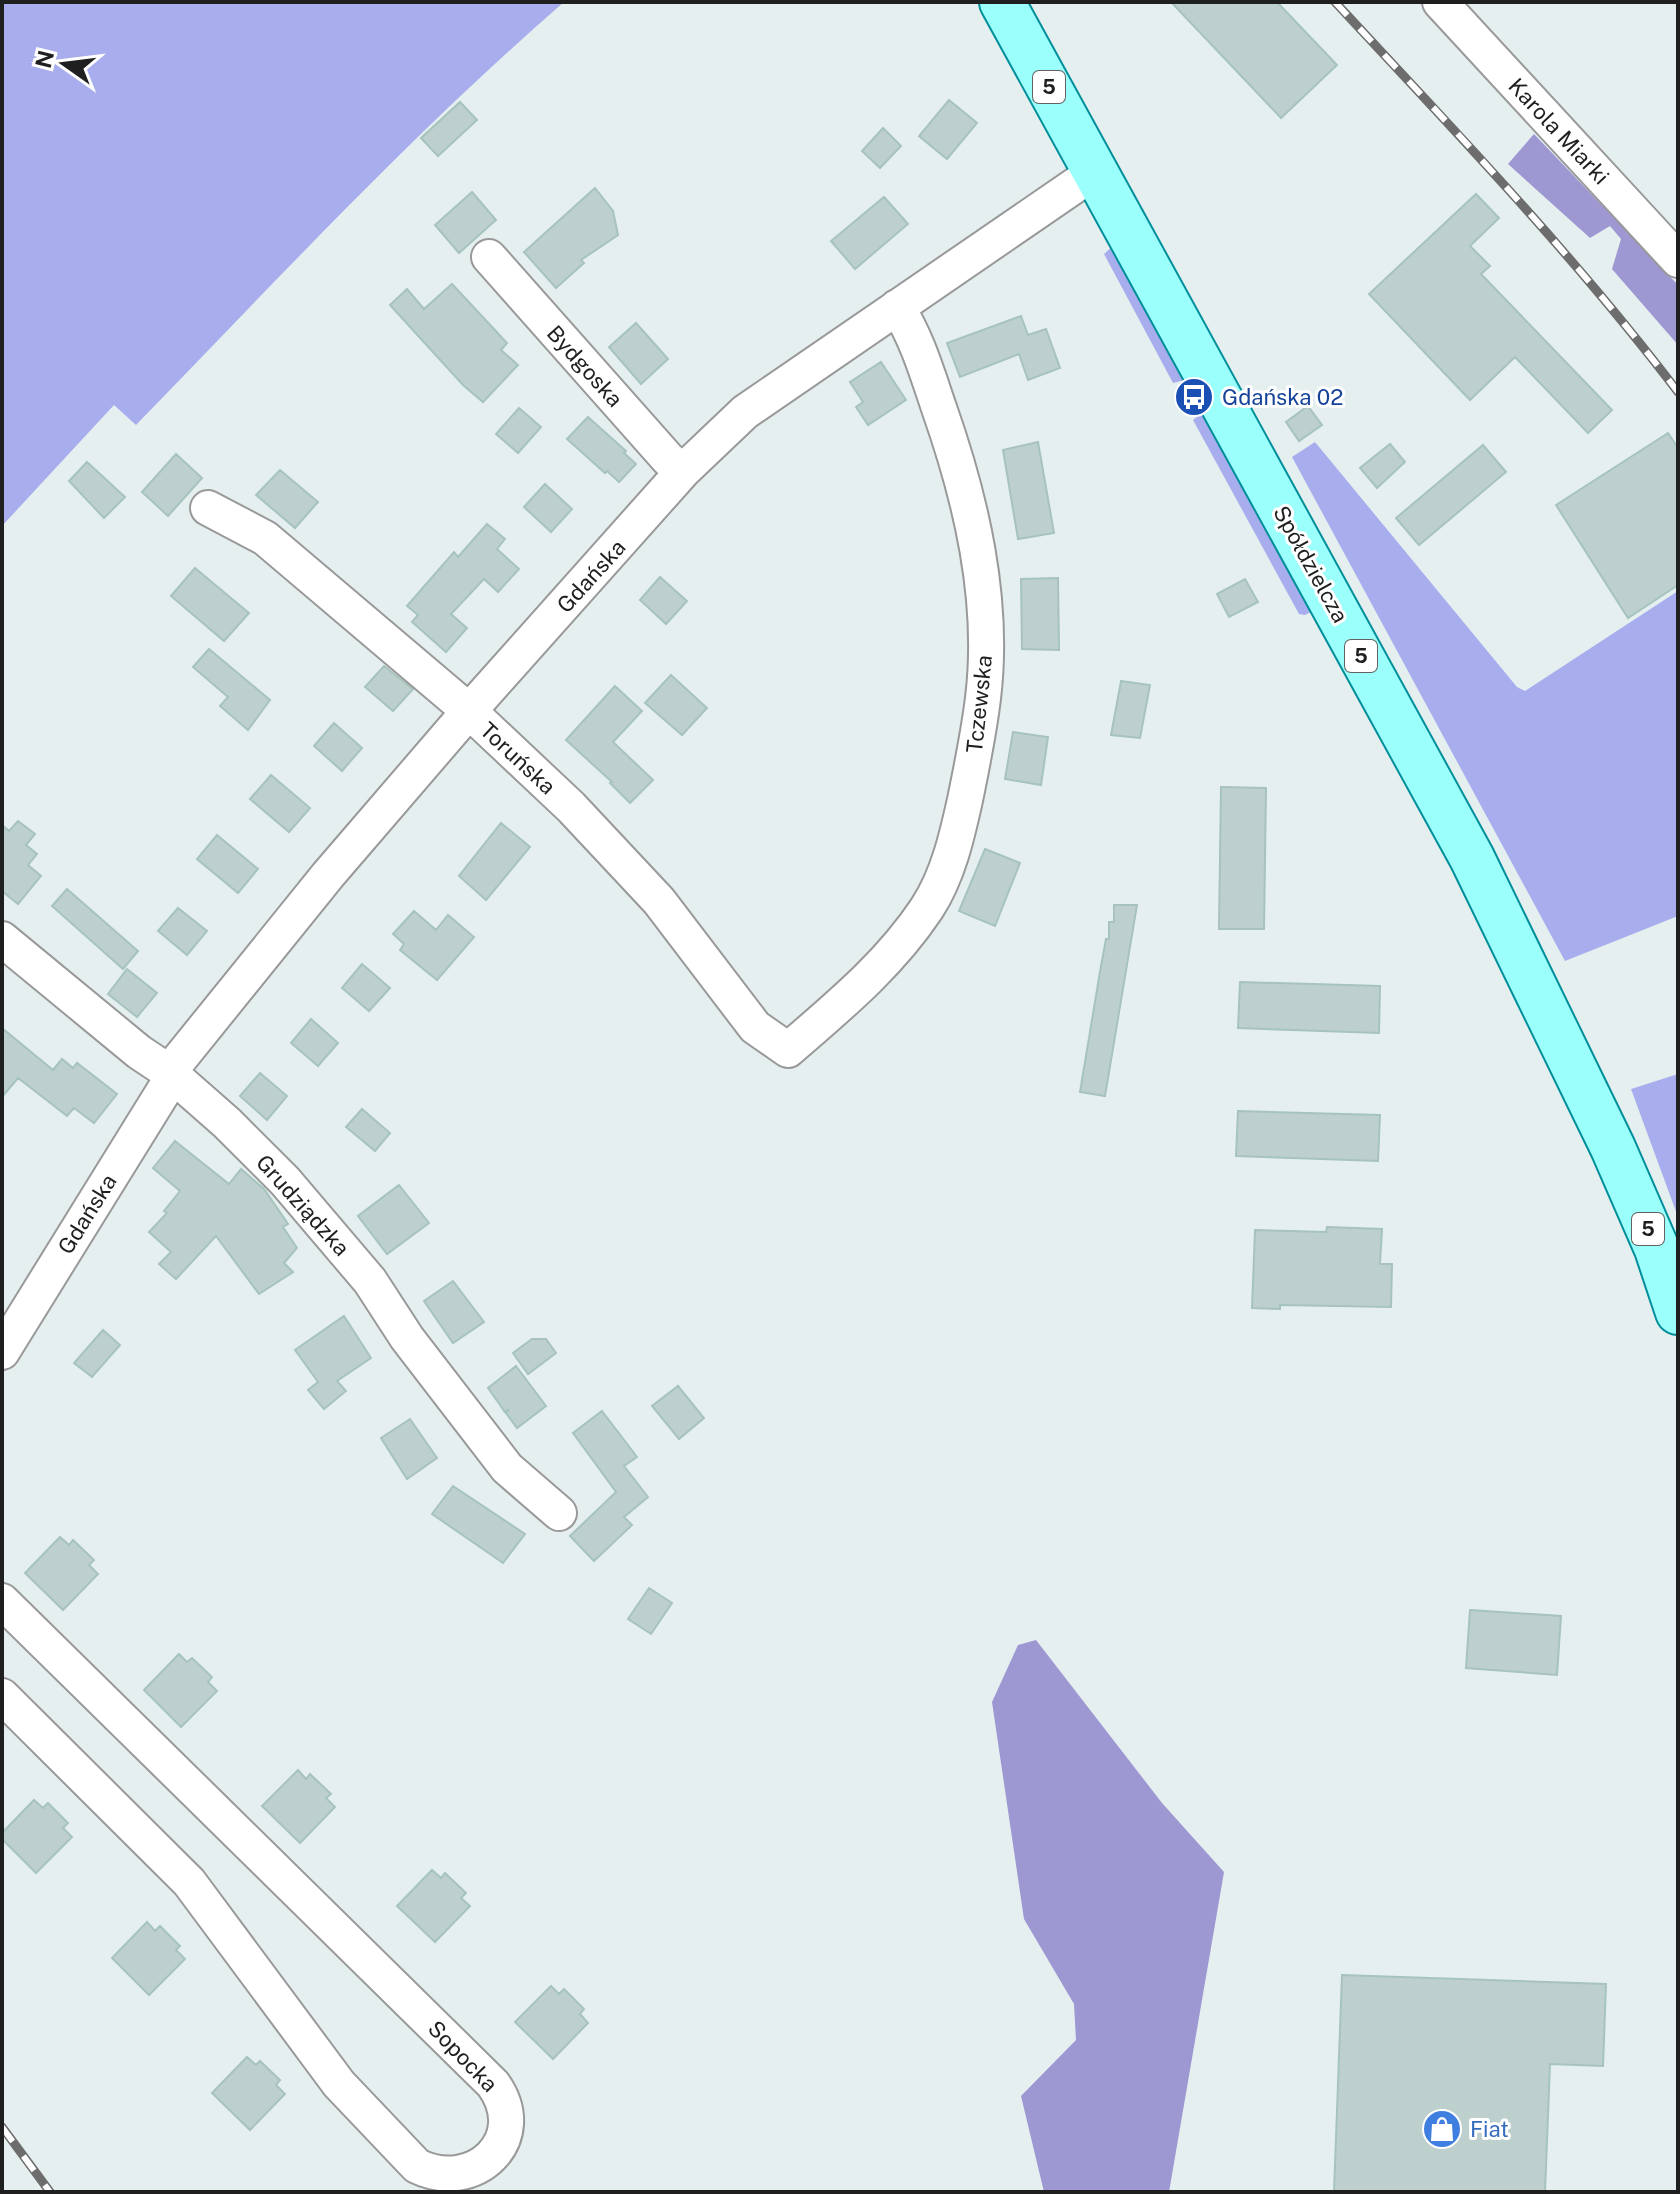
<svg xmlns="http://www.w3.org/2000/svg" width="1680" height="2194" font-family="'Public Sans',sans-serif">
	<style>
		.grass { fill: #a8aeed }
		.forest { fill: #9d97d2 }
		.building { fill: #bdd0cd; stroke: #a6c3be; stroke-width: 2 }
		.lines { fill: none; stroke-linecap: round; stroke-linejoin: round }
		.minor-casing { stroke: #999; stroke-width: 38 }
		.major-casing { stroke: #008f9a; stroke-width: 48 }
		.minor { stroke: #fff; stroke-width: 34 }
		.major { stroke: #9bfffc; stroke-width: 44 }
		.rail-casing { stroke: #6d6d6d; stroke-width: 9 }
		.rail { stroke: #fff; stroke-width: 6; stroke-dasharray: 18; stroke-linecap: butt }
		.labels { text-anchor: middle; stroke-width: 6; stroke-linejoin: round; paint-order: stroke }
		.shield { fill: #fff; stroke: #626262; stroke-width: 2 }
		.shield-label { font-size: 20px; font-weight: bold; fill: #1f1f1f }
		.street-label { font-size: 22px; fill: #1f1f1f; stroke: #fff }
		.transit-label { font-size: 22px; fill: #164399; stroke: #fff; text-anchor: start }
		.shop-label { font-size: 22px; fill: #366cbe; stroke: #fff; text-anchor: start }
	</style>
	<rect width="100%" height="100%" fill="#e5eff0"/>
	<!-- grass -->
	<path class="grass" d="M2,2h562c-151,131 -288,279 -428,423l-22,-20 -112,121z
		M1114,245l71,135 -12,3 -69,-129z
		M1203,412l110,199 -8,4 -6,-1 -106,-194z
		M1315,442l202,245 8,4 153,-100v325l-113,45 -273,-504z
		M1678,1074v143l-47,-128z"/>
	<!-- forest -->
	<path class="forest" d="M1534,134l144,151v60l-66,-76 9,-30 -11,-13 -20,12 -82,-74z
		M1036,1640l126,163 62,69 -55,320h-125l-23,-96 55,-56 -2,-36 -50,-85 -32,-217 26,-57z"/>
	<!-- building -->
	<path class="building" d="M1171,2h106l60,63 -56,53z
		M949,100l28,23 -30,36 -28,-23z
		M460,102l17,18 -39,36 -17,-18z
		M883,128l18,18 -21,22 -18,-17z
		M595,188l18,23 5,24 -37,25 3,3 -28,25 -32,-36z
		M472,192l24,28 -37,33 -24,-28z
		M1476,194l23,24 -29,28 20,20 -9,8 131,136 -24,23 -73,-76 -45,43 -101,-106z
		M884,197l24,27 -53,45 -24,-28z
		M452,284l55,59 -6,7 17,15 -35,37 -20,-17 -73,-80 17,-16 17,20z
		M1021,316l7,19 18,-6 14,39 -32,12 -9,-26 -59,23 -13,-34z
		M636,323l32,36 -27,25 -32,-37z
		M881,362l25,38 -38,25 -12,-18 7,-5 -13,-20z
		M1308,406l14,19 -23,16 -13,-19z
		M519,408l22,19 -23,26 -22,-19z
		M588,417l38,34 -2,2 12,11 -17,18 -12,-11 -2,2 -38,-34z
		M1668,433l10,15v137l-50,33 -72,-113z
		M1038,442l16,91 -36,6 -15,-89z
		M1390,444l15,18 -28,26 -17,-20z
		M1483,445l23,27 -87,73 -23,-27z
		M176,454l26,24 -34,38 -26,-24z
		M87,462l38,35 -21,21 -35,-37z
		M280,470l38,32 -23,26 -39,-33z
		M545,484l27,25 -21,23 -27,-25z
		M487,524l18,15 -8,10 22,20 -21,23 -14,-13 -33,35 16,14 -21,24 -34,-30 6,-7 -11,-9 47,-54 4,5z
		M195,568l54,45 -25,28 -53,-45z
		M660,577l27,24 -21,23 -26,-24z
		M1058,578l1,72 -37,-1 -1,-70z
		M1245,579l13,23 -29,15 -12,-23z
		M209,649l61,51 -22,30 -28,-24 8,-9 -35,-30z
		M384,666l29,23 -20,22 -28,-24z
		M671,675l36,33 -25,27 -37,-32z
		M1121,681l29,4 -10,53 -29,-3z
		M615,686l27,25 -29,31 40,38 -23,23 -20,-20 2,-1 -46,-42z
		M334,723l28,25 -20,23 -28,-25z
		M1013,732l35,5 -7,48 -36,-6z
		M271,775l39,33 -21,24 -39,-33z
		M1221,787l45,1 -2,141h-45z
		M18,821l17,13 -9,11 11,9 -9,11 13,11 -23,28 -16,-13v-66l7,6z
		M501,823l29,24 -44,53 -27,-24z
		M217,835l41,34 -20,24 -41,-34z
		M985,849l35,14 -25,63 -36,-15z
		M67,889l71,62 -15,18 -71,-63z
		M1114,905h23l-32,191 -25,-4 21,-126 5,-27h3v-17h5z
		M178,908l29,23 -20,24 -29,-24z
		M414,911l22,19 12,-15 26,22 -37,43 -37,-30 4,-6 -11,-10z
		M362,964l28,24 -21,23 -27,-23z
		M127,969l30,24 -20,24 -29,-23z
		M1240,982l140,4 -1,47 -141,-5z
		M311,1019l27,24 -20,23 -27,-23z
		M2,1028l51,42 9,-11 11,9 4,-5 40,31 -23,29 -20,-15 -7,8 -49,-38 -16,19z
		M260,1073l27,23 -20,24 -27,-24z
		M362,1109l28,24 -15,18 -29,-24z
		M1238,1111l142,4 -2,46 -142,-5z
		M175,1141l54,43 12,-15 23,20 24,35 -5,3 14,21 -13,15 9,9 -34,22 -43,-58 -40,43 -17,-15 12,-12 -22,-20 18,-19 -3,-2 16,-20 -27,-23z
		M399,1185l30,38 -42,31 -29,-38z
		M1327,1227l55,2 -2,35h12l-1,43 -111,-2v4l-28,-1 3,-78 71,2z
		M453,1281l31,41 -31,21 -29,-42z
		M344,1316l27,42 -34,23 9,10 -22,18 -16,-19 10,-8 -23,-32z
		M103,1330l17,15 -28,32 -18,-14z
		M532,1339h14l10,14 -28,21 -15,-21z
		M516,1366l30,40 -29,22 -11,-15 3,-4 -4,3 -17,-24z
		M678,1386l26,32 -25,21 -27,-33z
		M602,1411l35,46 -13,9 24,31 -24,20 8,8 -38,36 -24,-25 46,-44 -43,-59z
		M410,1419l27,39 -30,21 -26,-41z
		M453,1486l72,48 -22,29 -71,-49z
		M60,1537l9,8 4,-5 21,20 -5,5 9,9 -35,36 -38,-37z
		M649,1588l23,15 -21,31 -23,-15z
		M1470,1610l91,6 -4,59 -91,-7z
		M179,1654l8,8 5,-4 20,19 -4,5 9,9 -36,36 -37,-37z
		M298,1770l8,9 4,-5 21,20 -5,4 9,9 -35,36 -38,-37z
		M34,1800l9,8 5,-5 20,20 -5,5 9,9 -36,36 -34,-34v-6z
		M432,1870l9,8 4,-5 21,20 -5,5 9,8 -35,36 -38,-36z
		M147,1922l8,9 5,-5 20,20 -4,4 9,9 -36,36 -37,-37z
		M1342,1975l264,9 -3,82 -53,-2 -5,128h-211z
		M551,1986l8,8 5,-5 20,20 -4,5 8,9 -35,36 -38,-37z
		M247,2057l9,8 4,-4 20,19 -4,5 9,9 -35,36 -38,-37z"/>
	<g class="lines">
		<!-- minor casing -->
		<g class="minor-casing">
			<path id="minor" d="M1440,2l238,258
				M489,257l179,202 15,12
				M208,508l57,30 204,173 102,96 88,94 96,126 33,23c51,-44 102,-86 139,-142 21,-32 30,-72 38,-108 7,-34 14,-68 18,-102 12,-98 -12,-199 -44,-290 -12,-35 -22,-70 -42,-101
				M2,939l137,113 30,20 58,51 58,58 85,100 37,57 100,130 52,45
				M169,1072l159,-197 141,-164 214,-240 62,-59 351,-241
				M2,1352l171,-276
				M2,1601l491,483c40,55 -19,110 -76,82l-78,-82 -150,-202 -187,-186"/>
		</g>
		<!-- major casing -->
		<g class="major-casing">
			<path id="major" d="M1002,2l470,856 141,290 44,101 21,63"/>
		</g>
		<!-- minor -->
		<use href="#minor" class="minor"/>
		<!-- major -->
		<use href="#major" class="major"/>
		<!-- rail casing -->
		<g class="rail-casing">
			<path id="rail" d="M1335,2c118,127 238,252 343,390
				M2,2127l48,65"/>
		</g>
		<!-- rail -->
		<use href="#rail" class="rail"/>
	</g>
	<!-- icons -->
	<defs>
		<g id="bus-disc" transform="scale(2)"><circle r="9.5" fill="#1a4fb4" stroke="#fff"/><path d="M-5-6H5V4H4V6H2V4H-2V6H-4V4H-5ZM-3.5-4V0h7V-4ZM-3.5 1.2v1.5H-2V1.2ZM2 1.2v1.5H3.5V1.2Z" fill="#fff"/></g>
		<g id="shop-disc" transform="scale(2)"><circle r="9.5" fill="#3f7fe0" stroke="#fff"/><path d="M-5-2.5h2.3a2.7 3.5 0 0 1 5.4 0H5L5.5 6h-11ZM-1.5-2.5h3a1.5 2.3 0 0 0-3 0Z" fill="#fff"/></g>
	</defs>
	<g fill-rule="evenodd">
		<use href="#bus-disc" x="1194" y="397"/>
		<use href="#shop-disc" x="1442" y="2129"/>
	</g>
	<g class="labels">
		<!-- shield labels -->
		<g class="shield">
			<rect x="1033" y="71" width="32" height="32" rx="6"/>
			<rect x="1345" y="640" width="32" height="32" rx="6"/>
			<rect x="1632" y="1213" width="32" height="32" rx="6"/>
		</g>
		<g class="shield-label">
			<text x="1049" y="94">5</text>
			<text x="1361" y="663">5</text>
			<text x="1648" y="1236">5</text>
		</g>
		<!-- street labels -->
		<g class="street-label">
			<text transform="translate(1559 131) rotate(47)" y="8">Karola Miarki</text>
			<text transform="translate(585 366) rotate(48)" y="8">Bydgoska</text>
			<text transform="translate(1311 564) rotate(61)" y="8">Spółdzielcza</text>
			<text transform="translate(591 576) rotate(-48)" y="8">Gdańska</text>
			<text transform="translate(979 704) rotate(-84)" y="8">Tczewska</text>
			<text transform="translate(518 758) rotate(43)" y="8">Toruńska</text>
			<text transform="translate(303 1205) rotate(48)" y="8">Grudziądzka</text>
			<text transform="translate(87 1214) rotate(-58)" y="8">Gdańska</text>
			<text transform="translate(463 2056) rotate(46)" y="8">Sopocka</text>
		</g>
		<!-- transit labels -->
		<g class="transit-label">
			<text x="1222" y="405">Gdańska 02</text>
		</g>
		<!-- shop labels -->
		<g class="shop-label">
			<text x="1470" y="2137">Fiat</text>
		</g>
	</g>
	<!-- border -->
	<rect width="1680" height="2194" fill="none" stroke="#1f1f1f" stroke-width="8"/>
	<!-- north arrow -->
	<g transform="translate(64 64) rotate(284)" stroke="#ffffff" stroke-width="6" paint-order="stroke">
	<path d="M0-6L14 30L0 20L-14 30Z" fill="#1f1f1f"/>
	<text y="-12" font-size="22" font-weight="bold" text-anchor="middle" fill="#1f1f1f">N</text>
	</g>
</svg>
